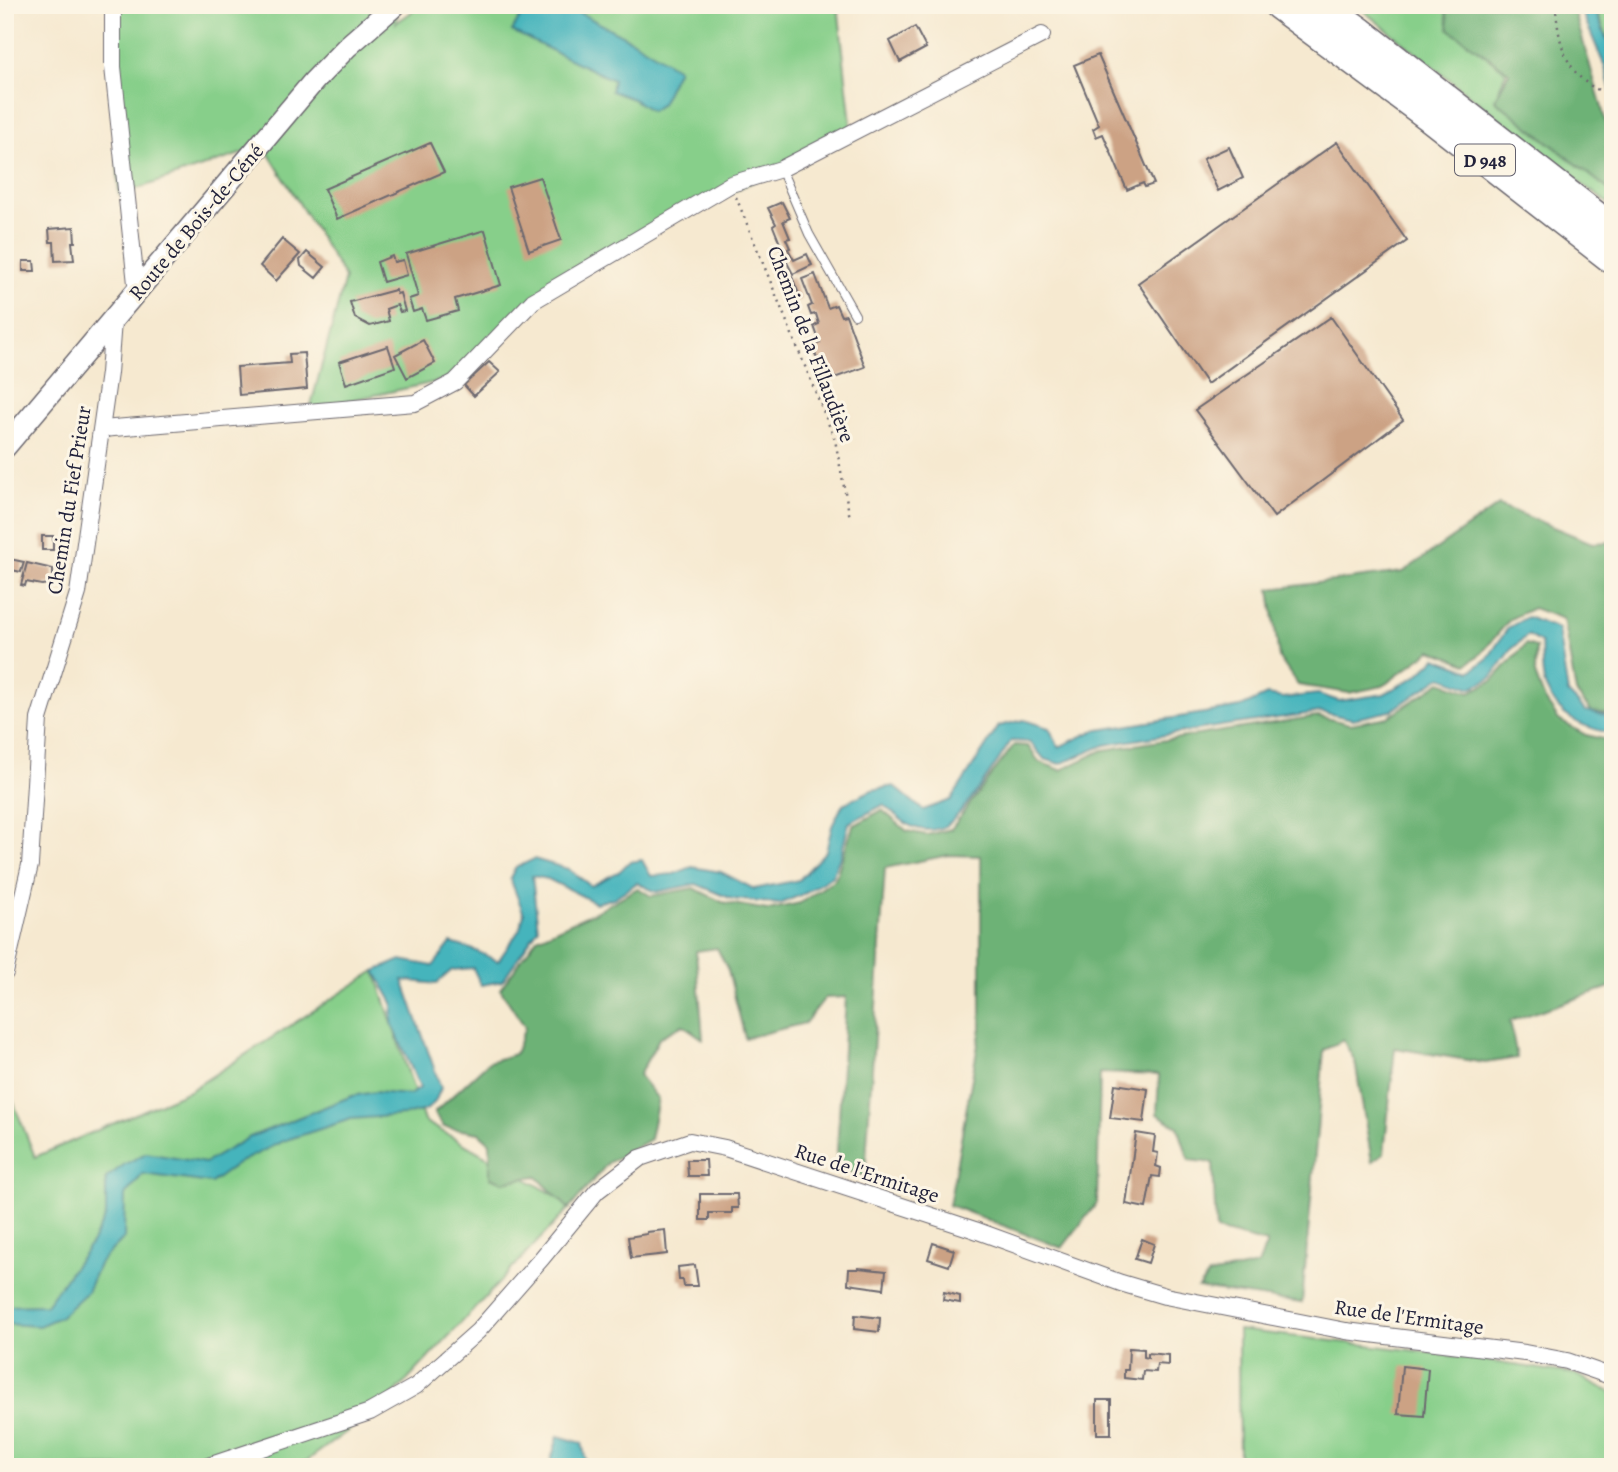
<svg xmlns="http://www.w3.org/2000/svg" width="1618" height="1472" font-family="Alegreya,serif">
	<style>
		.green { fill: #87cf8a; stroke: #547862; stroke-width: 2 }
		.forest { fill: #6db276; stroke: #486a58; stroke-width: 2 }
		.water { fill: #44b4bc; stroke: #336b7c; stroke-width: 2 }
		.building { fill: #cca284 }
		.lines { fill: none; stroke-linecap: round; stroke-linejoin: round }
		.service-casing { stroke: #6c686f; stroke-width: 10 }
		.minor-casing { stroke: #6c686f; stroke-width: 18 }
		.tertiary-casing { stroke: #6c686f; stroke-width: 24 }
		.trunk-casing { stroke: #6c686f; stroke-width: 31 }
		.path { stroke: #6c686f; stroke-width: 2.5; stroke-dasharray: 2 5; stroke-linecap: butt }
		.service { stroke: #fff; stroke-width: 8 }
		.minor { stroke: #fff; stroke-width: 16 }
		.tertiary { stroke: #fff; stroke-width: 21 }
		.trunk { stroke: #fff; stroke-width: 28 }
		.labels { text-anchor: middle; stroke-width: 6; stroke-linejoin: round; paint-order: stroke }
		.shield { fill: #fcf5e5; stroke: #63616e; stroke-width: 2 }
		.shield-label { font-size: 19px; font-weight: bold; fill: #22223b }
		.street-label { font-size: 21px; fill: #22223b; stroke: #fcf5e5 }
	</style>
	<rect width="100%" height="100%" fill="#fcf5e5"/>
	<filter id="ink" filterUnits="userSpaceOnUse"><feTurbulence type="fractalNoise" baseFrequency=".0143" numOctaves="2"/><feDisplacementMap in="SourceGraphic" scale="14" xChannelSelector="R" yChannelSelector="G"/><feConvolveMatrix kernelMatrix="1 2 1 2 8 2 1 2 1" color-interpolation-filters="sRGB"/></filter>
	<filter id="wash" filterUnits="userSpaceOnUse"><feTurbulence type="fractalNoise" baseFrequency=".00686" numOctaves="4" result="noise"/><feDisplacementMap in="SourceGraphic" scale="28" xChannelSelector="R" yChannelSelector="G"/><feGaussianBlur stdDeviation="1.57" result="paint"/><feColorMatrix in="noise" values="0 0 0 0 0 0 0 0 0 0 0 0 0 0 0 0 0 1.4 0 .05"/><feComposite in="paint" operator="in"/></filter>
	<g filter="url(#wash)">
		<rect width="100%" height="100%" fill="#f6e9d0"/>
		<!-- green -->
		<path class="green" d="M109,5h290l-3,18 25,-18h417l14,128 -288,141 -119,106 -135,29 35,-131 -81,-132 -145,49z
			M1356,5h89l5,24 56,42 -11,29 118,93v14l-45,-33z
			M1594,5h13l6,15v32z
			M375,971l49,150 148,84 -186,198 -81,59 -1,5h-299v-386l30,76 154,-66z
			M1238,1330l181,21 156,23 38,19v74h-374z"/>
		<!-- forest -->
		<path class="forest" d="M1445,5h111l3,3 15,2 27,94 12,50v39l-118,-93 14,-28 -60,-43z
			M1499,505l93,38 21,-1v172l-21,-2 -16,-19 -13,-74 -30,-11 -23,11 -28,34 -15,11 -36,-14 -48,36 -34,7 -51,-8 -19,-27 -9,-69 133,-17z
			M1526,644l10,3 -1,27 10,26 14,20 27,15 27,6v245l-103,35 7,37 -32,5 -90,-15 -11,105 -12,9 -17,-101 -12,-21 -19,10 -22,253 -104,-15 11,-13 49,-10 9,-22 -51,-13 -3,-67 -24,-3 -11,-33 -21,-13 2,-39 -59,-2 -3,130 -35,45 -113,-43 32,-177v-172l-32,-1 -64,13 -20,308 -29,-8 10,-171 -21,1 -20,25 -60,15 -17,-68 -11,-22 -21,3 7,88 -20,-14 -23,12 -21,38 19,24 -8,40 -42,24 -39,46 -33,-33 -32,6 -14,-5v-34l-11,-10 -35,-6 -10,-14 55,-51 26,-8 10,-27 -25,-38 37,-51 58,-26 43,-24 13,8 43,-8 28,14 46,8 32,-7 35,-24 18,-53 29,-16 25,21 20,4 24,-6 63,-84 14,1 11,16 22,8 42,-20 215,-34 32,8 38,-7 53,-35 29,10 22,-11z"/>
		<!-- water -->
		<path class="water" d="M527,5h38l70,37 43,27 -17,35 -10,7 -18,-12 -22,-8 2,-11 -101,-49z
			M1579,5h14l20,50v44l-8,-32z
			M1527,617l31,12 10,64 18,18 27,6v17c-30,-7 -54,-15 -67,-46 -5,-10 -4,-32 -5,-45l-13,-8 -15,13 -22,30 -20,10 -30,-11 -50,34 -38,8 -32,-7 -100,14 -116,19 -45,19 -16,-5 -14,-17 -19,-1c-10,16 -51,78 -66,85 -9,5 -22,5 -32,1 -11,-4 -21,-16 -30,-22l-34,18 -8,32 -9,21 -26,17 -27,11 -47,-5 -36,-15 -40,8 -19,-9 -23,15 -18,5 -48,-24 -16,-3 6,53 -36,52 -21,4 -8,-17 -21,2 -16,14 -33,-4 38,108 -6,14 -9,8 -22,5 -53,4 -68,22 -43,21 -29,21 -68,-9 -18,21 -1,43 -24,24 -13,30 -27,25 -21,9 -34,-2v-18l41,-1 46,-63 14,-27v-37l19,-14 21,-11 59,10 45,-26 102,-41 23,-4 34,3 11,-7 -28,-65 1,-20 -18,-32 26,-11 32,6 18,-23 23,7 24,11 22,-32 4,-15 -14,-36 5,-10 19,-9 34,10 23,17 29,-15 9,-9 13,-2 9,16 23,-2 18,-7 29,5 33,17 45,-9 27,-29 6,-25 11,-22 29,-14 22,-4 29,24 28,-10 48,-74 25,-6 25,8 10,19 34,-16 148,-24 26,-12 16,3 35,-4 21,7 45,-7 33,-18 19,-18 35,13 17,-13 20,-30z
			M558,1436l24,7 5,24h-38z"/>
		<g id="blocks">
			<!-- building -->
			<path class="building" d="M915,27l11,21 -26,14 -10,-21z
				M1098,55l56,129 -9,3 -2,-4 -16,7 -24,-56 -7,3 -3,-8 6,-4 -25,-60z
				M1337,142l70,99 -200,143 -69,-101z
				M430,143l14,29 -107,47 -13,-30z
				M1229,147l14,31 -25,13 -15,-32z
				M540,177l21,63 -32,11 -21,-64z
				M782,202l8,16 -7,3 7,17 -4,1 4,9 -2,1 6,11 13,-6 5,11 -19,9 -12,-23h2l-10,-25 3,-2 -8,-16z
				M74,227l1,15h-3l2,18 -19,1 -1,-19h-4l-1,-13z
				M485,230l16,55 -46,14 3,12 -32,9 -4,-11 -9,3 -4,-13 9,-3 -12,-42z
				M282,239l18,15 -24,27 -16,-15z
				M307,252l18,15 -9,11 -15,-12 -1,-6z
				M392,256l2,6 9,-2 4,15 -24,7 -6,-20z
				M23,261h11l1,10h-12z
				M815,274l13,34 8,-3 5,11 5,-1 19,52 -39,14 -14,-35 8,-3 -6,-17 5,-2 -3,-10 -5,1 -3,-8 4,-2 -10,-26z
				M792,277l9,22 -10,4 -9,-22z
				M395,290l2,4 3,-1 5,18 -5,1 -3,-7 -11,4 3,12 -19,5 -15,-8 -5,-16z
				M1331,317l72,103 -129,97 -79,-107z
				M423,340l12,23 -28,15 -12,-23z
				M388,346l7,21 -49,17 -7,-22z
				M304,353l3,36 -68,6 -2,-28 53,-4 -1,-9z
				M489,362l11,10 -26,24 -10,-11z
				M42,536h11v14h-11z
				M5,558l19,4 -3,10 -9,-2 -1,3 -6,-1z
				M27,563l26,6v14l-11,2 -16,-3 -1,4 -4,-1z
				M1115,1084l33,5 -4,33 -34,-4z
				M1136,1133l19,3 -2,16 5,1 -2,13 5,2 -1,9 -8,-1 -6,32 -20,-4z
				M687,1160h19l1,16h-19z
				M700,1194h37l1,14h-6v5h-23v7h-9z
				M665,1230l2,24 -36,4 -3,-21 19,-3v-2z
				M1142,1239l12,5 -6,19 -13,-4z
				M933,1243l21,7 -5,16 -21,-7z
				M695,1265l3,21h-14l-1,-6h-4l-1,-13z
				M858,1268l28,3 -2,18 -36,-5 1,-15h9z
				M944,1292l16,4v7l-17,-3z
				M855,1315l25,3 -1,14 -25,-3z
				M1129,1348l15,1v8l4,1v-5l20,2v10l-11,-1 -1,8 -13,-1 -1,9 -18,-2v-8h4z
				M1402,1366l26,3 -4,47 -26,-2z
				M1097,1400h14v34h-14z"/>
		</g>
	</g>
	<g filter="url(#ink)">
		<use href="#blocks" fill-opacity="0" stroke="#6c686f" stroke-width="2"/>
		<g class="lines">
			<!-- service casing -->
			<g class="service-casing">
				<path id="service" d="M781,169l28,65 46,81"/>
			</g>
			<!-- minor casing -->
			<g class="minor-casing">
				<path id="minor" d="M113,5v62l24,226
					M102,429l313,-26 40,-21 78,-81 198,-117 50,-15 261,-134
					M5,973l25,-108 9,-146 39,-126 31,-220 4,-52
					M205,1467l165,-55 46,-26 62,-55 64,-73 55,-67 43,-33 50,-17 35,7 250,82 146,53 44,13 181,35 179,22 42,8 46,16"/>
			</g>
			<!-- tertiary casing -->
			<g class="tertiary-casing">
				<path id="tertiary" d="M5,447l309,-366 34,-35 47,-41"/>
			</g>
			<!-- trunk casing -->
			<g class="trunk-casing">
				<path id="trunk" d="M1278,5l150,111 185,144
					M1323,5l38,27 252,197"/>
			</g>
			<!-- path -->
			<path class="path" d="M1555,5c2,9 2,19 4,28 5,29 22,56 54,61
				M736,197l99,243 15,78"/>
			<!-- service -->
			<use href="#service" class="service"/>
			<!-- minor -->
			<use href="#minor" class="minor"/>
			<!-- tertiary -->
			<use href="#tertiary" class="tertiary"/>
			<!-- trunk -->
			<use href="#trunk" class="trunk"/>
		</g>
	</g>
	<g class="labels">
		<!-- shield labels -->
		<rect class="shield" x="1455" y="144.5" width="60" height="31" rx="5"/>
		<g class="shield-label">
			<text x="1485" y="167">D 948</text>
		</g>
		<!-- street labels -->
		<g class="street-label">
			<text transform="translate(196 222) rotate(-50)" y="7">Route de Bois-de-Céné</text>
			<text transform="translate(811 344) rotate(69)" y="7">Chemin de la Fillaudière</text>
			<text transform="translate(69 500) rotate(-81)" y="7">Chemin du Fief Prieur</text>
			<text transform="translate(867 1173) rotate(18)" y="7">Rue de l'Ermitage</text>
			<text transform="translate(1409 1317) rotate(8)" y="7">Rue de l'Ermitage</text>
		</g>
	</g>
	<!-- margin -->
	<rect width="1618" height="1472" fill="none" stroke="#fcf5e5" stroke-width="28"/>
</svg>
